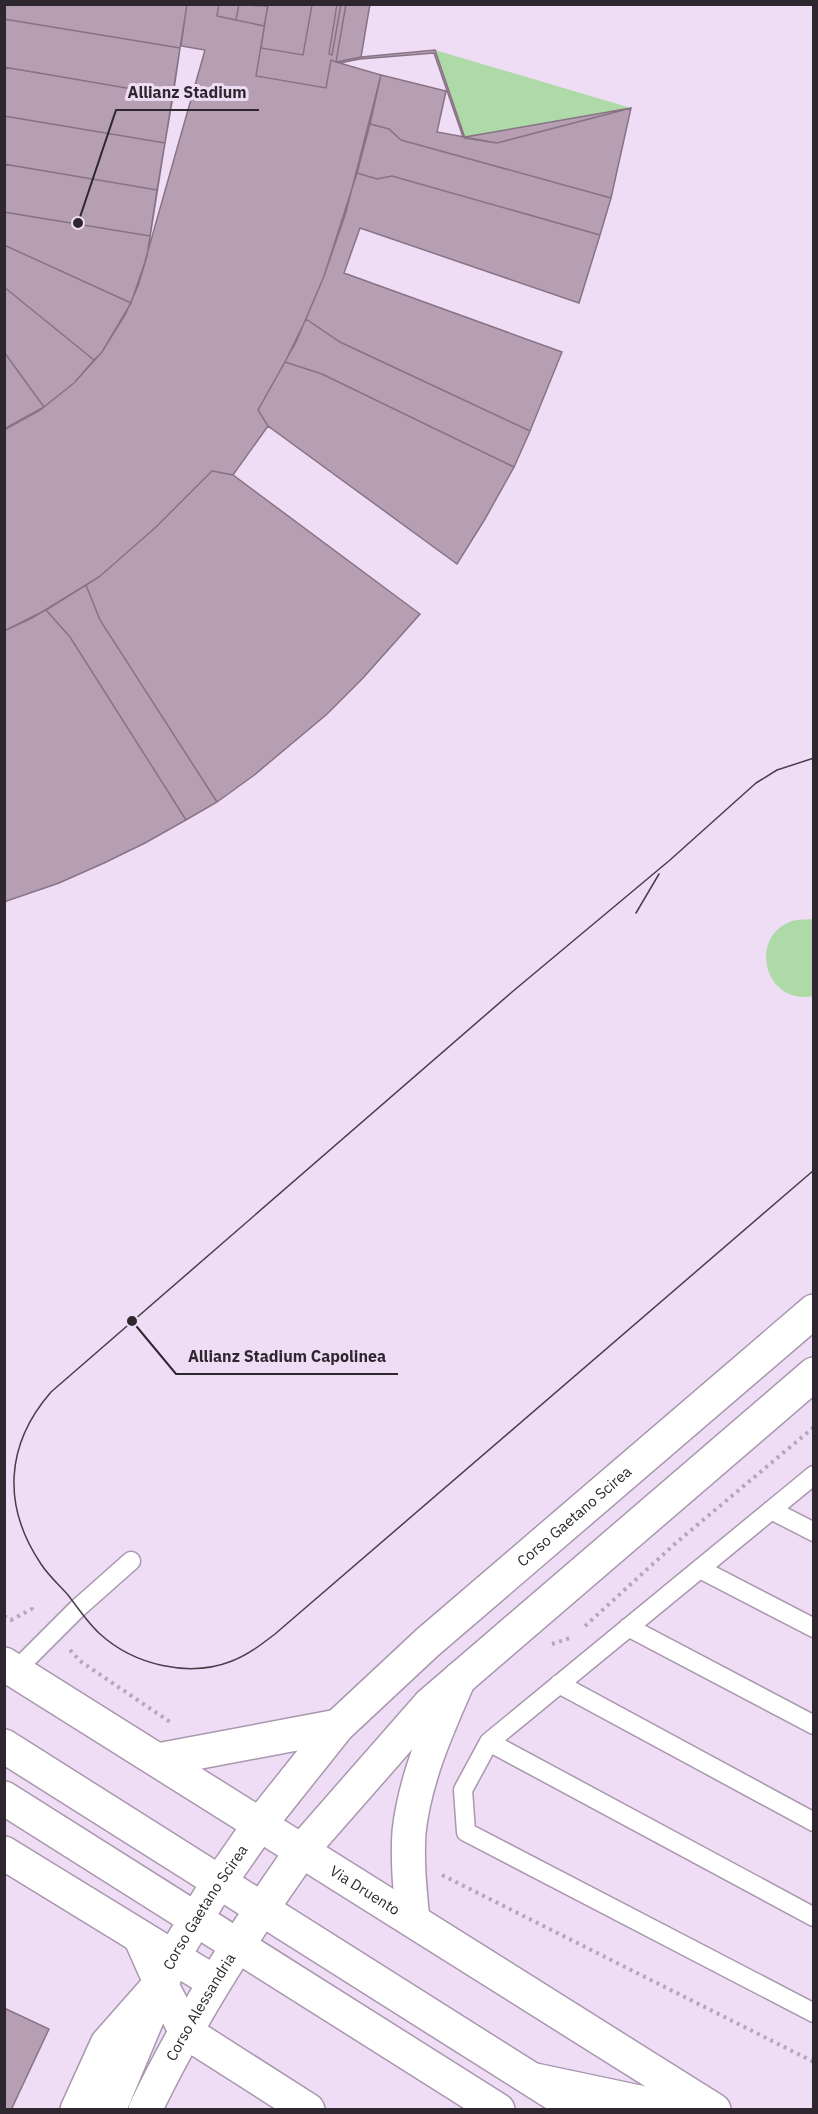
<svg xmlns="http://www.w3.org/2000/svg" width="818" height="2114" font-family="'IBM Plex Sans',sans-serif">
	<style>
		.green { fill: #addaa7 }
		.building { fill: #b69fb3; stroke: #887386; stroke-width: 1.5 }
		.lines { fill: none; stroke-linecap: round; stroke-linejoin: round }
		.lane-casing { stroke: #a997ae; stroke-width: 21 }
		.street-casing { stroke: #a997ae; stroke-width: 36 }
		.secondary-casing { stroke: #a997ae; stroke-width: 36 }
		.path { stroke: #b5a6ba; stroke-width: 4; stroke-dasharray: 3 4.5; stroke-linecap: butt }
		.lane { stroke: #fff; stroke-width: 18 }
		.street { stroke: #fff; stroke-width: 33 }
		.secondary { stroke: #fff; stroke-width: 33 }
		.tram { stroke: #483f4a; stroke-width: 1.5 }
		.labels { text-anchor: middle; stroke-width: 6; stroke-linejoin: round; paint-order: stroke }
		.street-label { font-size: 15px; fill: #2e2730; stroke: #efddf5 }
		.leader { fill: none; stroke: #2e2730; stroke-width: 2 }
		.callout-dot { fill: #2e2730; stroke: #efddf5; stroke-width: 2 }
		.callout-label { font-size: 16px; text-anchor: middle; font-weight: bold; fill: #2e2730; stroke: #efddf5; stroke-width: 6; stroke-linejoin: round; paint-order: stroke }
	</style>
	<rect width="100%" height="100%" fill="#efddf5"/>
	<!-- green -->
	<path class="green" d="M435,50l196,58 -20,90 -210,-58 -12,-11 -19,-5 11,-49 65,16 -9,41 28,5z
		M811,919l3,2 -1,75c-48,10 -66,-59 -21,-75 6,-2 13,-1 19,-2z"/>
	<!-- building -->
	<path class="building" d="M4,4h183l-40,252 -9,30 -13,29 -23,37 -28,31 -34,27 -36,19z
		M4,4h183l-7,44 -176,-29z
		M187,4h159l-10,58 45,13 -35,137 -22,64 -28,66 -38,68 10,16 -35,49 -21,-4 -56,56 -57,50 -67,41 -28,13v-201l36,-20 34,-27 28,-31 23,-37 13,-29 67,-236 -24,-4z
		M219,4l49,2 -4,20 -47,-10z
		M219,4h20l-3,16 -19,-4z
		M268,4h78l-10,58 -5,-2 -5,28 -70,-12z
		M268,4l44,1 -9,50 -42,-7z
		M337,4h4l-9,51 -3,-1z
		M346,4h24l-9,53 -25,5z
		M4,19l176,29 -7,48 -169,-29z
		M435,50l30,88 -2,-1 -29,-84 -74,6 -20,4 -4,-1 25,-5z
		M4,67l169,29 -8,47 -161,-27z
		M381,75l65,16 -9,41 60,11 134,-35 -20,90 -210,-58 -12,-11 -19,-5z
		M631,108l-134,35 -32,-5v-1z
		M4,116l161,27 -8,47 -153,-26z
		M370,124l19,5 12,11 210,58 -11,37 -208,-59 -15,3 -20,-6z
		M4,164l153,26 -7,46 -146,-24z
		M357,173l20,6 15,-3 208,59 -21,68 -219,-75 -16,45 218,79 -32,79 -190,-89 -34,-23 18,-43z
		M4,212l146,24 -3,20 -16,47 -127,-58z
		M4,245l127,58 -29,49 -8,8 -90,-73z
		M4,287l90,73 -20,23 -30,24 -40,-55z
		M306,319l34,23 190,89 -16,36 -192,-93 -37,-12z
		M4,352l40,55 -40,22z
		M285,362l37,12 192,93 -29,52 -28,45 -189,-138 -10,-16z
		M212,471l21,4 187,139 -57,64 -37,37 -73,61 -36,26 -117,-182 -14,-35 13,-8 57,-50z
		M86,585l14,35 117,182 -31,18 -116,-183 -24,-27z
		M46,610l24,27 116,183 -41,23 -41,20 -45,20 -55,19v-271z
		M4,2008l45,21 -38,81h-7z"/>
	<g class="lines">
		<!-- lane casing -->
		<g class="lane-casing">
			<path id="lane" d="M814,1475l-325,267 -26,48 3,42 348,181
				M771,1510l43,22
				M700,1569l114,59
				M628,1627l186,98
				M15,1671l63,-63 53,-47
				M559,1684l255,138
				M489,1742l325,175"/>
		</g>
		<!-- street casing -->
		<g class="street-casing">
			<g id="street">
				<path id="s1" d="M4,1664l710,446"/>
				<path d="M158,1760l180,-34"/>
				<path d="M4,1853l210,129"/>
				<path d="M413,1920c-3,-29 -6,-58 -4,-88 6,-54 28,-103 50,-153"/>
				<path d="M140,1937l21,47 25,48 122,78"/>
				<path d="M535,2080l142,30"/>
				<path d="M77,2110l30,-66 52,-59"/>
			</g>
		</g>
		<!-- secondary casing -->
		<g class="secondary-casing">
			<g id="secondary">
				<path d="M4,1746l576,364"/>
				<path d="M4,1798l494,312"/>
				<path id="s2" d="M109,2110l64,-153 37,-61 50,-72 78,-98 90,-84 386,-331"/>
				<path id="s3" d="M145,2110c41,-86 91,-165 145,-242l12,-18 127,-145 385,-331"/>
			</g>
		</g>
		<!-- path -->
		<path class="path" d="M4,1616l7,4 21,-11 4,4
			M585,1626l92,-84 137,-115
			M552,1644l21,-7
			M70,1650l10,11 93,63
			M442,1875l372,187"/>
		<!-- lane -->
		<use href="#lane" class="lane"/>
		<!-- street -->
		<use href="#street" class="street"/>
		<!-- secondary -->
		<use href="#secondary" class="secondary"/>
		<!-- tram -->
		<path class="tram" d="M814,758l-37,12 -21,13 -86,77 -158,132 -461,400c-46,53 -49,114 -10,172 7,11 18,21 27,31 10,13 20,28 32,39 34,31 89,44 132,27 16,-6 30,-17 43,-27l539,-464
			M636,913l23,-39"/>
	</g>
	<g class="labels">
		<!-- street labels -->
		<g class="street-label">
			<text dy="5" stroke="none"><textPath href="#s2" startOffset="766">Corso Gaetano Scirea</textPath></text>
			<text dy="5" stroke="none"><textPath href="#s1" startOffset="426">Via Druento</textPath></text>
			<text dy="5" stroke="none"><textPath href="#s2" startOffset="225">Corso Gaetano Scirea</textPath></text>
			<text dy="5" stroke="none"><textPath href="#s3" startOffset="117">Corso Alessandria</textPath></text>
		</g>
	</g>
	<!-- callouts -->
	<path class="leader" d="M78 223L116 110H259M132 1321L176 1374H398"/>
	<g class="callout-dot">
		<circle cx="78" cy="223" r="6"/>
		<circle cx="132" cy="1321" r="6"/>
	</g>
	<g class="callout-label">
		<text x="187" y="98">Allianz Stadium</text>
		<text x="287" y="1362">Allianz Stadium Capolinea</text>
	</g>
	<!-- border -->
	<rect width="818" height="2114" fill="none" stroke="#2e2730" stroke-width="12"/>
</svg>
